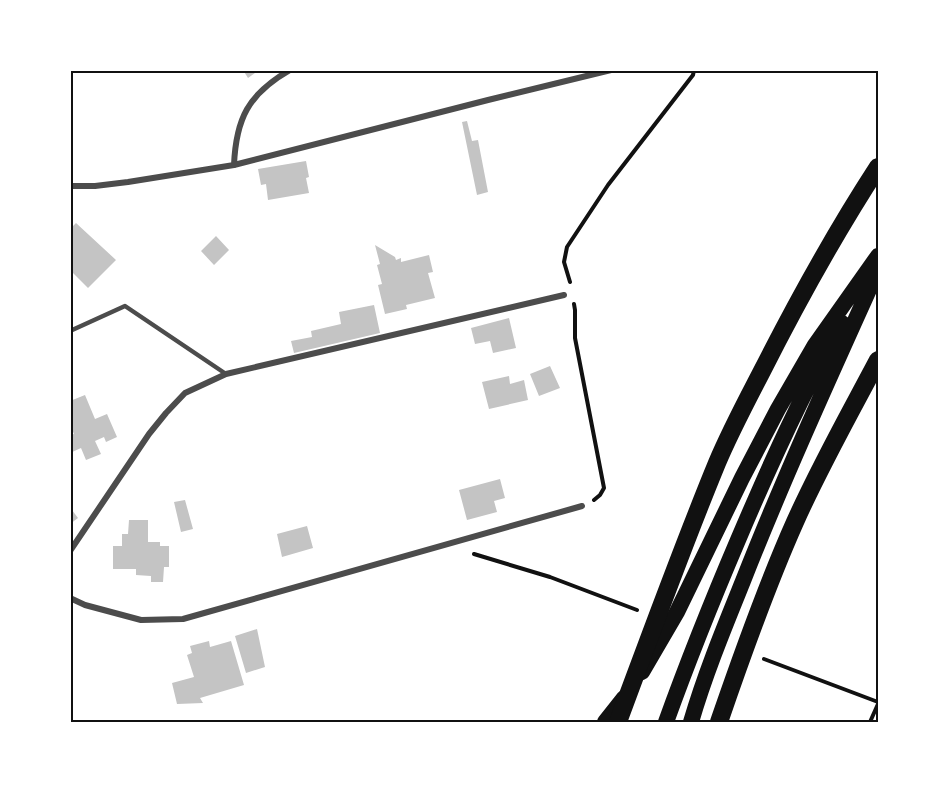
<svg xmlns="http://www.w3.org/2000/svg" width="949" height="793" font-family="Figtree,sans-serif">
	<style>
		.building { fill: #c4c4c4 }
		.lines { fill: none; stroke-linecap: round; stroke-linejoin: round }
		.path { stroke: #111; stroke-width: 4 }
		.service { stroke: #4c4c4c; stroke-width: 4.5 }
		.minor { stroke: #4c4c4c; stroke-width: 6 }
		.trunk { stroke: #111; stroke-width: 16 }
		.motorway { stroke: #111; stroke-width: 18 }
		.neatline { fill: none; stroke: #111; stroke-width: 2 }
	</style>
	<rect width="100%" height="100%" fill="#fff"/>
	<!-- building -->
	<path class="building" d="M243,70h16l-11,8z
		M467,121l5,20 6,-1 10,52 -11,3 -15,-73z
		M306,161l3,16 -3,1 3,15 -41,7 -2,-16 -5,1 -3,-16z
		M76,223l40,37 -28,28 -18,-18v-41z
		M216,236l13,14 -15,15 -13,-14z
		M375,245l20,12 1,3 5,-2v4l28,-7 4,17 -5,1 7,25 -29,7 1,4 -22,5 -7,-29 4,-1 -5,-19 3,-1z
		M374,305l6,28 -86,20 -3,-12 21,-4 -1,-6 30,-7 -2,-12z
		M509,318l7,30 -23,5 -3,-12 -15,3 -4,-16z
		M550,366l10,22 -21,8 -9,-22z
		M509,376l1,8 14,-4 4,20 -39,9 -7,-27z
		M85,395l10,24 12,-5 10,23 -11,5 -2,-5 -9,4 6,13 -15,6 -5,-12 -11,5v-18l4,-1 -4,-9v-24z
		M500,479l5,19 -11,3 3,11 -30,8 -8,-30z
		M185,500l8,29 -12,3 -7,-30z
		M72,510l6,8 -8,6v-12z
		M129,520h19v22h12v4h9v21h-5l-1,15h-12v-6l-15,-1v-6h-23v-23h9v-12h6z
		M307,526l6,22 -31,9 -5,-23z
		M257,629l8,38 -19,6 -11,-37z
		M209,641l1,6 21,-6 13,44 -44,13 3,5 -26,1 -5,-21 22,-6 -7,-22 5,-2 -2,-7z"/>
	<g class="lines">
		<!-- path -->
		<path class="path" d="M570,282l-6,-20 3,-15 41,-62 85,-110 1,-5
			M574,304l1,6v28l29,150 -4,7 -6,5
			M474,554l76,23 87,33
			M764,659l114,43
			M870,722l8,-18"/>
		<!-- service -->
		<path class="service" d="M70,331l55,-25 101,68"/>
		<!-- minor -->
		<path class="minor" d="M234,165c2,-46 14,-71 56,-95
			M70,186h25l33,-4 106,-17 254,-65 123,-30
			M70,551l79,-117 17,-21 19,-20 41,-19 338,-79
			M70,598l15,7 56,15 42,-1 399,-113"/>
		<!-- trunk -->
		<path class="trunk" d="M642,672l35,-60 65,-134 36,-69 37,-64 63,-89
			M605,722l19,-24
			M666,722c22,-61 46,-121 72,-182 31,-73 64,-147 104,-217
			M691,722c14,-48 33,-94 52,-141 41,-104 88,-207 134,-309"/>
		<!-- motorway -->
		<path class="motorway" d="M618,722c32,-86 64,-174 99,-259 13,-31 29,-61 44,-90 36,-71 74,-140 117,-206
			M719,722c23,-67 47,-135 76,-200 25,-56 55,-109 83,-162"/>
	</g>
	<!-- border -->
	<rect width="949" height="793" fill="none" stroke="#ffffff" stroke-width="144"/>
	<rect x="72" y="72" width="805" height="649" class="neatline"/>
</svg>
